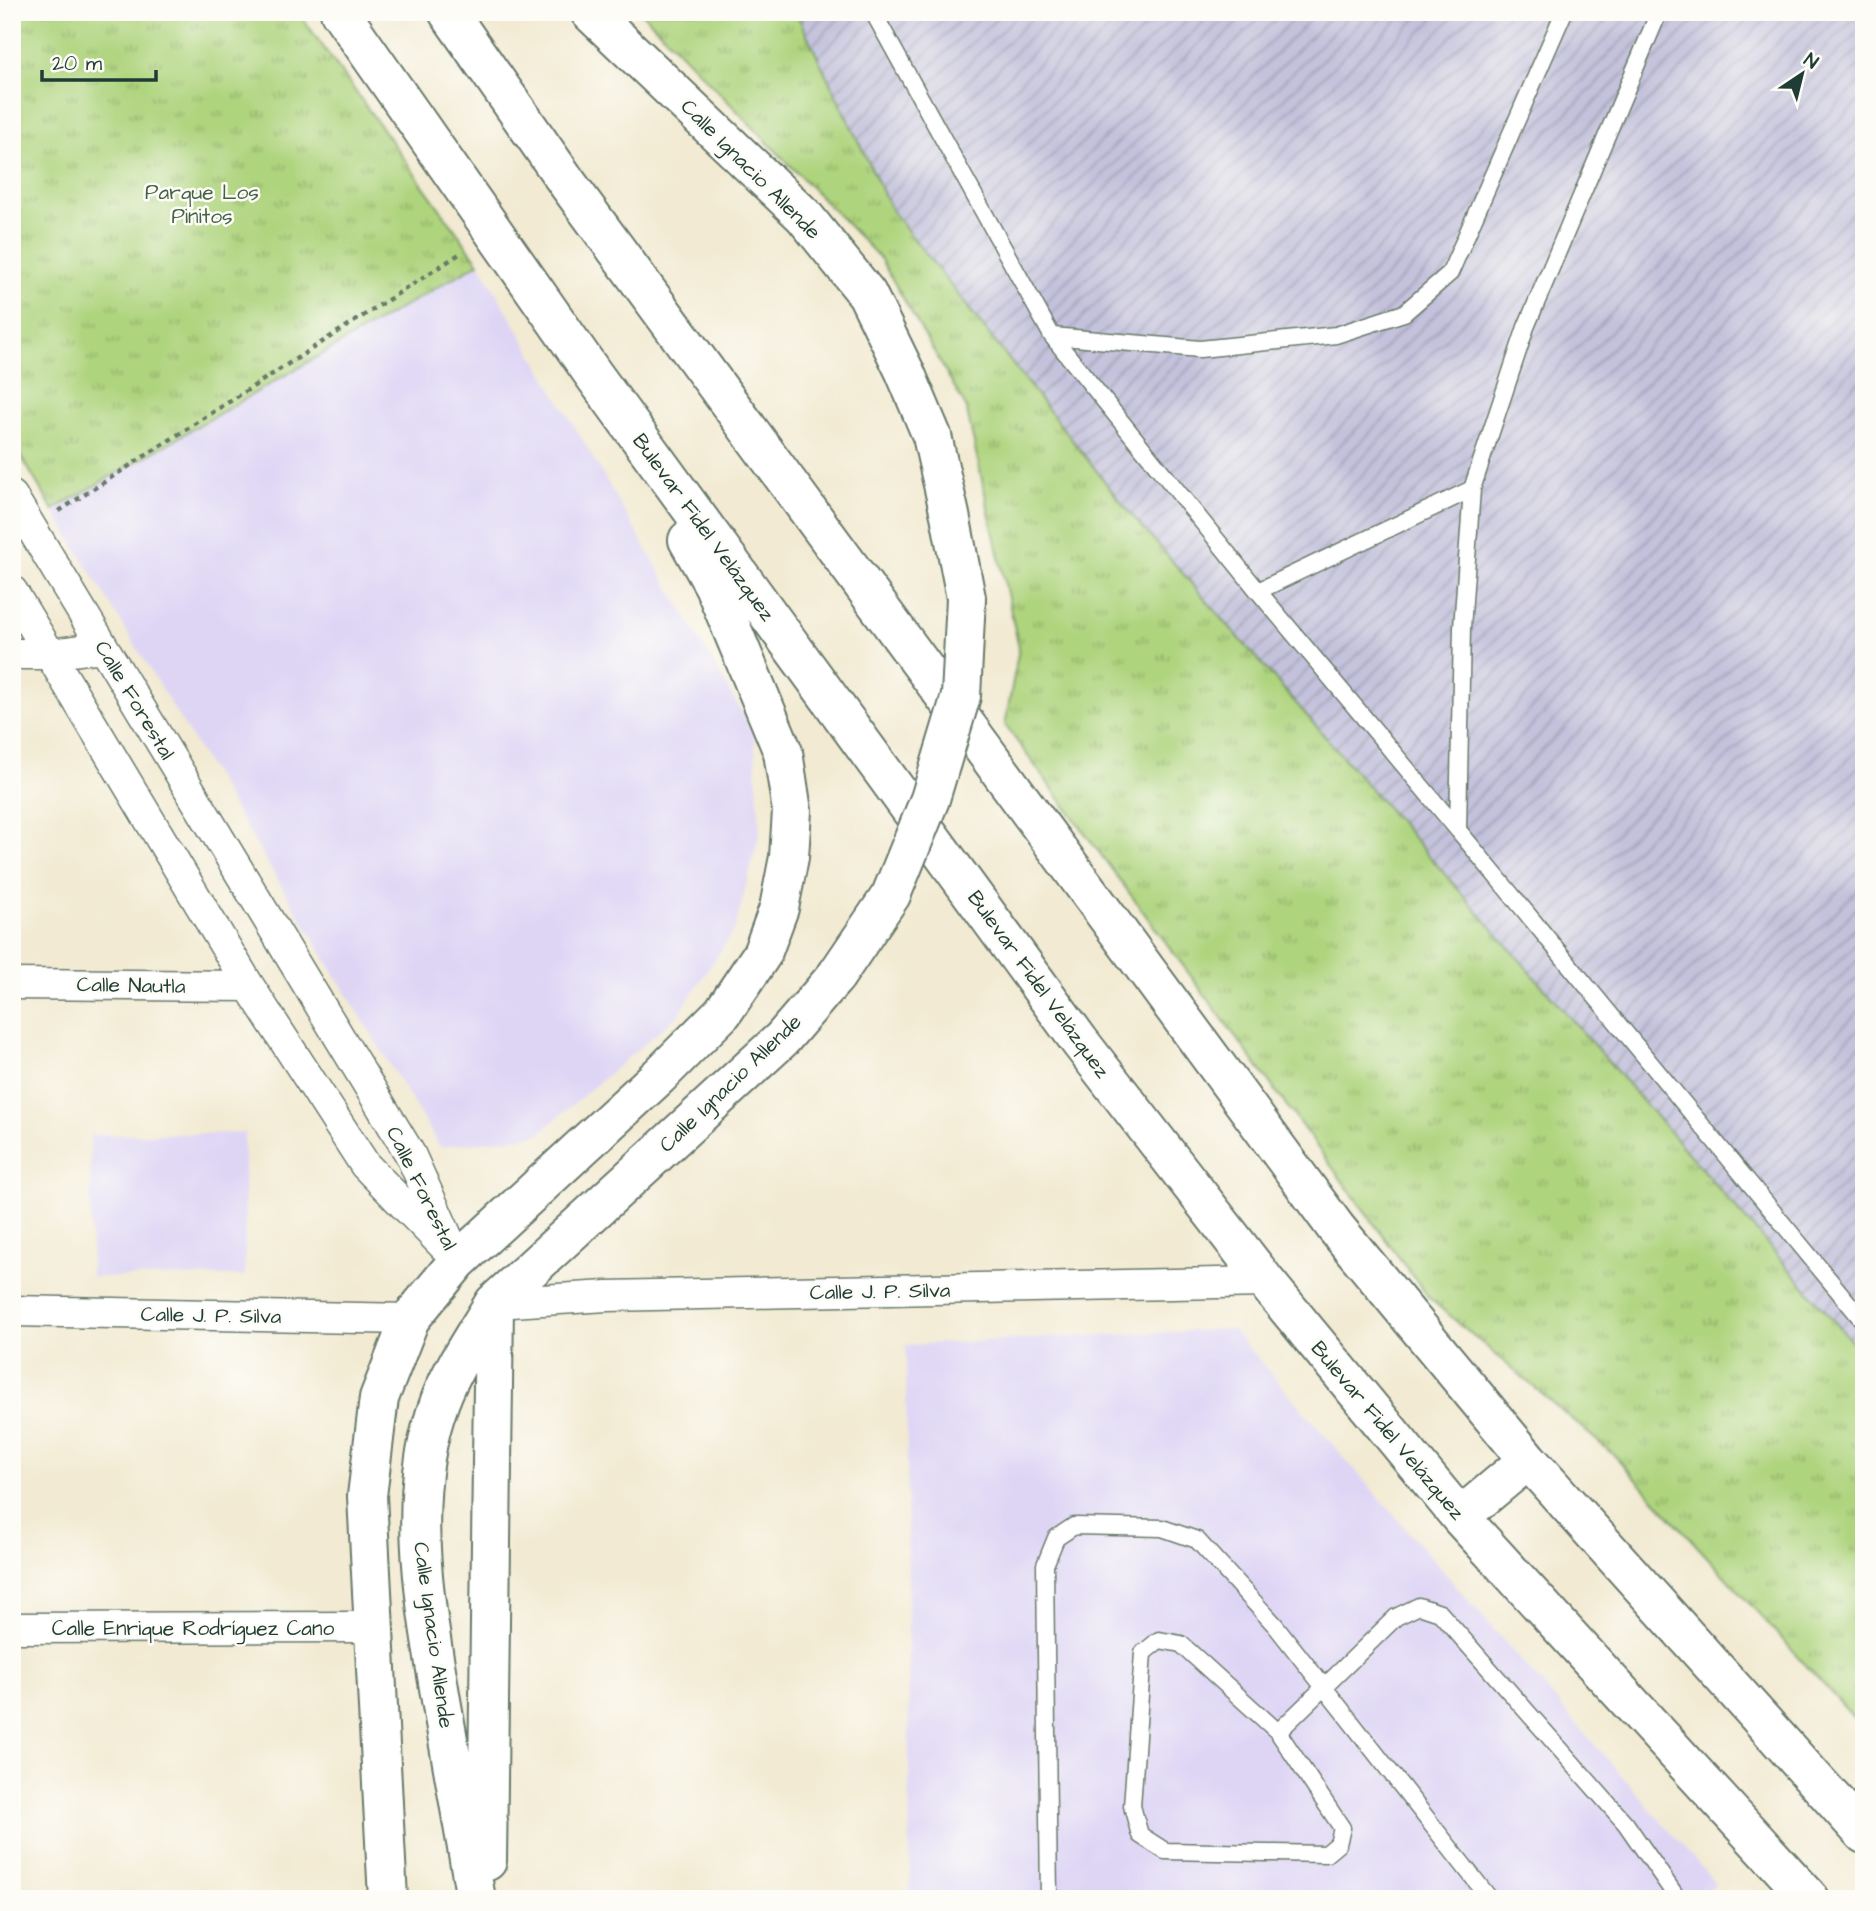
<svg xmlns="http://www.w3.org/2000/svg" width="1876" height="1911" font-family="'Architects Daughter',sans-serif">
	<style>
		.built { fill: #ded5f5 }
		.industrial { fill: url(#industrial-furrows) }
		.grass { fill: url(#grass-tufts); stroke: #678859; stroke-width: 2 }
		.lines { fill: none; stroke-linecap: round; stroke-linejoin: round }
		.service-casing { stroke: #697a6b; stroke-width: 19 }
		.minor-casing { stroke: #697a6b; stroke-width: 33 }
		.primary-casing { stroke: #697a6b; stroke-width: 42 }
		.path { stroke: #697a6b; stroke-width: 4.5; stroke-dasharray: 5 5; stroke-linecap: butt }
		.service { stroke: #fff; stroke-width: 16 }
		.minor { stroke: #fff; stroke-width: 30 }
		.primary { stroke: #fff; stroke-width: 38 }
		.primary-bridge-casing { stroke: #697a6b; stroke-width: 42; stroke-linecap: butt }
		.primary-bridge { stroke: #fff; stroke-width: 38 }
		.labels { text-anchor: middle; stroke-width: 5; stroke-linejoin: round; paint-order: stroke }
		.street-label { font-size: 21px; fill: #1f3d34; stroke: #fdfcf7 }
		.park-label { font-size: 21px; fill: #436346; stroke: #fdfcf7 }
	</style>
	<defs>
		<pattern id="industrial-furrows" width="10" height="10" patternUnits="userSpaceOnUse" patternTransform="scale(1.75)"><rect width="10" height="10" fill="#c3c1db"/><path d="M-1 1l2-2M0 10L10 0M9 11l2-2" fill="none" stroke="#9e9eb2"/></pattern>
		<pattern id="grass-tufts" width="24" height="20" patternUnits="userSpaceOnUse" patternTransform="scale(1.75)"><rect width="24" height="20" fill="#afd47e"/><path d="M3 7l-1-3M5 7V3M7 7l1-3M15 17l-1-3M17 17v-4M19 17l1-3" fill="none" stroke="#8ead68"/></pattern>
	</defs>
	<rect width="100%" height="100%" fill="#fdfcf7"/>
	<filter id="ink" filterUnits="userSpaceOnUse"><feTurbulence type="fractalNoise" baseFrequency=".0143" numOctaves="2"/><feDisplacementMap in="SourceGraphic" scale="14" xChannelSelector="R" yChannelSelector="G"/><feConvolveMatrix kernelMatrix="1 2 1 2 8 2 1 2 1" color-interpolation-filters="sRGB"/></filter>
	<filter id="wash" filterUnits="userSpaceOnUse"><feTurbulence type="fractalNoise" baseFrequency=".00686" numOctaves="4" result="noise"/><feDisplacementMap in="SourceGraphic" scale="28" xChannelSelector="R" yChannelSelector="G"/><feGaussianBlur stdDeviation="1.57" result="paint"/><feColorMatrix in="noise" values="0 0 0 0 0 0 0 0 0 0 0 0 0 0 0 0 0 1.4 0 .05"/><feComposite in="paint" operator="in"/></filter>
	<g filter="url(#wash)">
		<rect width="100%" height="100%" fill="#f2ead2"/>
		<!-- built -->
		<path class="built" d="M479,263l275,470 6,99 -25,97 -57,86 -141,120 -97,12 -387,-637z
			M244,1133l1,143 -154,1 -1,-142z
			M1232,1329l484,555 -18,15h-788l-4,-554z"/>
		<!-- industrial -->
		<path class="industrial" d="M796,12h1068v1343l-739,-848 -233,-296z"/>
		<!-- grass -->
		<path class="grass" d="M12,12h286l181,251 -426,247 -41,-69z
			M641,12h155l96,199 233,296 739,848v374l-249,-273 -186,-158 -424,-573 14,-77 -53,-241 -86,-149z"/>
	</g>
	<g filter="url(#ink)">
		<g class="lines">
			<!-- service casing -->
			<g class="service-casing">
				<path id="service" d="M873,12l179,324 148,13 136,-14 68,-22 46,-40 114,-261
					M1659,12l-133,315 -54,162 -10,139 -4,202 406,492
					M1052,336l206,255 200,239
					M1258,591l214,-102
					M1159,1640l22,4 97,88 64,96 -4,16 -12,10 -161,-3 -25,-16 -8,-29 11,-153z
					M1278,1732l118,-115 23,-11 21,7 186,211 52,75
					M1049,1899l-4,-334 11,-27 18,-12 88,2 35,12 78,85 215,274"/>
			</g>
			<!-- minor casing -->
			<g class="minor-casing">
				<path id="minor" d="M12,496l398,658 48,107
					M12,591l237,395 116,179 79,81
					M12,654h38l53,-7
					M12,984l237,2
					M494,1303l113,-7 659,-14
					M12,1311l398,8
					M12,1628l361,-1"/>
			</g>
			<!-- primary casing -->
			<g class="primary-casing">
				<path id="primary" d="M340,12l253,362 487,668 186,240 194,235 350,382
					M448,12l120,172 768,1044 192,232 336,374
					M590,12l214,204 63,78 38,78 27,64 18,79 16,83
					M1460,1517l68,-57
					M487,1861l7,-556
					M388,1899l-21,-403 12,-98 31,-79 48,-58 201,-185 64,-64 39,-58 17,-46 10,-51 3,-46 -9,-59 -69,-166 -26,-46
					M476,1899c-12,-67 -24,-133 -35,-199 -16,-97 -37,-204 -1,-299 13,-35 35,-66 54,-98l288,-264 54,-63"/>
			</g>
			<!-- path -->
			<path class="path" d="M59,511l402,-258"/>
			<!-- service -->
			<use href="#service" class="service"/>
			<!-- minor -->
			<use href="#minor" class="minor"/>
			<!-- primary -->
			<use href="#primary" class="primary"/>
			<!-- primary-bridge casing -->
			<g class="primary-bridge-casing">
				<path id="primary-bridge" d="M836,976l55,-81 39,-96 31,-103 5,-98"/>
			</g>
			<!-- primary-bridge -->
			<use href="#primary-bridge" class="primary-bridge"/>
		</g>
	</g>
	<g class="labels">
		<!-- street labels -->
		<g class="street-label">
			<text transform="translate(751 169) rotate(45)" y="7">Calle Ignacio Allende</text>
			<text transform="translate(704 527) rotate(54)" y="7">Bulevar Fidel Velázquez</text>
			<text transform="translate(135 700) rotate(59)" y="7">Calle Forestal</text>
			<text transform="translate(1039 984) rotate(54)" y="7">Bulevar Fidel Velázquez</text>
			<text transform="translate(131 985) rotate(1)" y="7">Calle Nautla</text>
			<text transform="translate(730 1083) rotate(-44)" y="7">Calle Ignacio Allende</text>
			<text transform="translate(422 1188) rotate(64)" y="7">Calle Forestal</text>
			<text transform="translate(880 1291) rotate(-1)" y="7">Calle J. P. Silva</text>
			<text transform="translate(211 1315) rotate(1)" y="7">Calle J. P. Silva</text>
			<text transform="translate(1388 1430) rotate(50)" y="7">Bulevar Fidel Velázquez</text>
			<text x="193" y="1635">Calle Enrique Rodríguez Cano</text>
			<text transform="translate(434 1635) rotate(82)" y="7">Calle Ignacio Allende</text>
		</g>
		<!-- park labels -->
		<g class="park-label">
			<text x="202" y="199">Parque Los<tspan x="202" dy="24">Pinitos</tspan></text>
		</g>
	</g>
	<!-- margin -->
	<rect width="1876" height="1911" fill="none" stroke="#fdfcf7" stroke-width="42"/>
	<!-- north arrow -->
	<g transform="translate(1802 74) rotate(35)" stroke="#fdfcf7" stroke-width="5" paint-order="stroke">
	<path d="M0-5L12 26L0 18L-12 26Z" fill="#1f3d34"/>
	<text y="-10" font-size="19" font-weight="bold" text-anchor="middle" fill="#1f3d34">N</text>
	</g>
	<!-- scale -->
	<path d="M42 70v10h114v-10" fill="none" stroke="#1f3d34" stroke-width="3.5"/>
	<text x="52" y="70" font-size="21" fill="#1f3d34" stroke="#fdfcf7" stroke-width="5" paint-order="stroke">20 m</text>
</svg>
